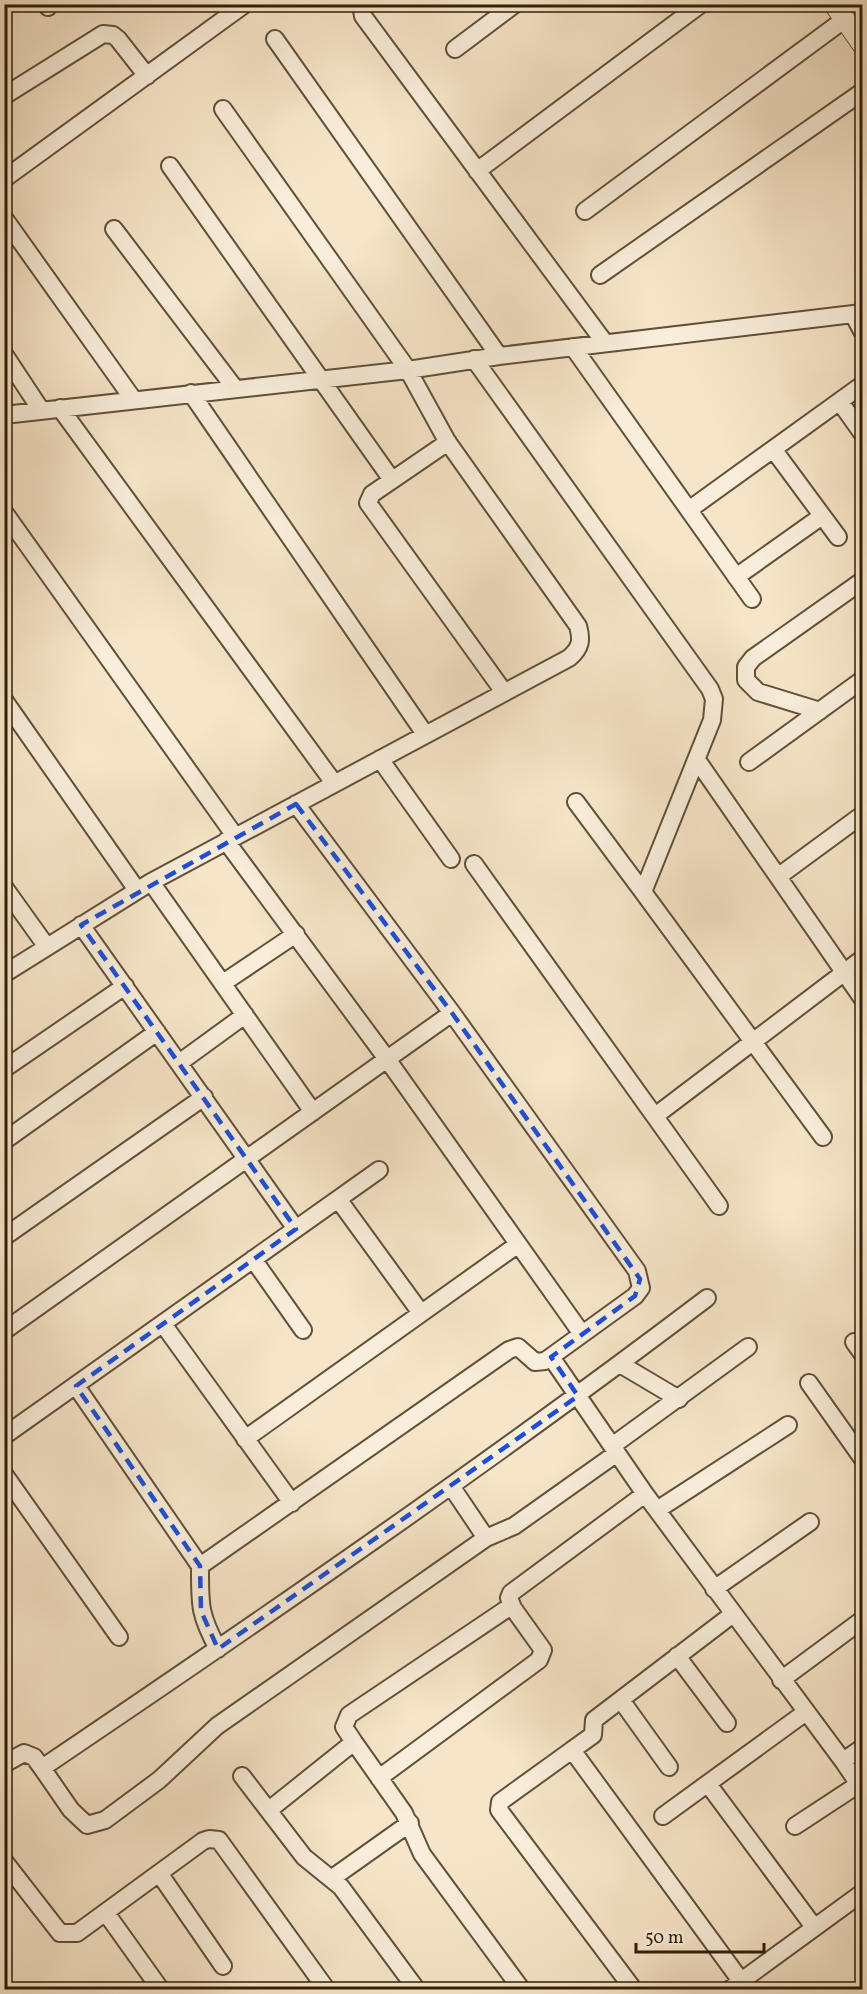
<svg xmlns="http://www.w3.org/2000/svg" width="867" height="1994" font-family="Vollkorn,serif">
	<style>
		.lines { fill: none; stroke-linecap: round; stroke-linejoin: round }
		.minor-casing { stroke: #615039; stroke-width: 20 }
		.tertiary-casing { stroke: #615039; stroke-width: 22 }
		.minor { stroke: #f9eedb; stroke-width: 16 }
		.tertiary { stroke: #f9eedb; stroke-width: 20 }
		.marked { fill: none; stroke: #1d4ed8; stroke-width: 4.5; stroke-dasharray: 12 8; stroke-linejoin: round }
	</style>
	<rect width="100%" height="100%" fill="#f6e5c8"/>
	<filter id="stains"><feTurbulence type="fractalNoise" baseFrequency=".00333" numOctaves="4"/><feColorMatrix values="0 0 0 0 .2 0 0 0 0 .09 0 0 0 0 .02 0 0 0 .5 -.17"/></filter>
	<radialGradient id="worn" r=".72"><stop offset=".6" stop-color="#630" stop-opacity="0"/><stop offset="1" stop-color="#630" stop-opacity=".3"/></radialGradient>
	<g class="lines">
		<!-- minor casing -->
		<g class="minor-casing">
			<path id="minor" d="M47,4l1,3
				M361,4l2,12 242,327
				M275,39l224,317
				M455,49l60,-45
				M4,96l99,-62 10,1 5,4 29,37
				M170,166l222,314
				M477,171l224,-167
				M4,179l241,-175
				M585,211l260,-192
				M4,218l129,181
				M114,229l120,158
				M600,275l262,-183
				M853,314l9,17
				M573,347l179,252
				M4,354l37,56
				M474,359l236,330 4,10 -2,21 -69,172 180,245
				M191,393l234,341
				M840,402l22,31
				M60,408l274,375
				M4,415l404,-45 91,-14 363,-43
				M448,442l-76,52 -4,9 136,189
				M773,449l65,88
				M690,509l172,-124
				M4,512l231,324
				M736,577l86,-61
				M4,700l133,190
				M820,711l-62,-19 -12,-12v-13l7,-9 109,-77
				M380,759l71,100
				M697,760l165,238
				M749,762l113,-82
				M576,802l67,90
				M226,841l161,218 195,275
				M474,864l245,342
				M779,876l83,-61
				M151,882l162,230
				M4,887l43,60
				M81,925l215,304
				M4,974l147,-92 418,-224c12,-10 13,-18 9,-32l-131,-185 -39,-71 -185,-261
				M223,983l73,-49
				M179,1063l66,-48
				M4,1069l121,-83
				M655,1116l207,-157
				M4,1141l153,-109
				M338,1199l83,114
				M4,1237l200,-140
				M253,1259l50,71
				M163,1324l129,179
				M4,1331l448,-318
				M854,1342l8,11
				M551,1357l94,137 198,267
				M620,1364l59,35
				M809,1383l53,75
				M76,1386l124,180
				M4,1436l375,-266
				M245,1439l272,-194
				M612,1446l136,-99
				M617,1453l-103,73 -28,12 -269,188 -58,54 -54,40 -18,5 -16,-15 -29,-42c225,-152 449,-306 665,-470
				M4,1474l115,163
				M451,1486l35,52
				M657,1510l131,-85
				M714,1589l96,-67
				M733,1614l-139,106 -1,15 -21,15 169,231
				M218,1649c-19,-35 -18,-44 -18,-83l309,-216 9,-3 17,15 10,-1 90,-65 6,-8 -4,-17 -185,-258 -156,-209
				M677,1656l50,67
				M781,1680l81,-60
				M621,1700l48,67
				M354,1742l50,71 18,41 100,136
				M862,1748l-19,13 19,28
				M572,1750l-72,52 -1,8 135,180
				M4,1764l20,-11 10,4 8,11
				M242,1776l62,81 37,30 76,103
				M379,1778l160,-118 4,-10 -30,-42 -4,-10 2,-5 134,-99
				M708,1784l106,143
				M269,1810l85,-68 -10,-15 5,-12 162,-109
				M663,1816l143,-104
				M795,1826l64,-42
				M4,1861l56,72h17l126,-92 6,-2 10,1 108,150
				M159,1873l64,93
				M331,1879l79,-56
				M106,1913l55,77
				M729,1990l133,-97"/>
		</g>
		<!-- tertiary casing -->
		<g class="tertiary-casing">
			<path id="tertiary" d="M834,4l28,40"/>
		</g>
		<!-- minor -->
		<use href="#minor" class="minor"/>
		<!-- tertiary -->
		<use href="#tertiary" class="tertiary"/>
	</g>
	<!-- marked area -->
	<path class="marked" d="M296,804l156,209 188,266 -5,17 -84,61 27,39 -360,253 -17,-38 -1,-45 -124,-180 220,-157 -215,-304z"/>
	<!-- margin -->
	<rect width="867" height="1994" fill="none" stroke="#f6e5c8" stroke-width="24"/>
	<rect x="6" y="6" width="855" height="1982" fill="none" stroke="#2f1f09" stroke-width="3"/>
	<rect x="12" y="12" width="843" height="1970" fill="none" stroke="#2f1f09" stroke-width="1.5"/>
	<!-- scale -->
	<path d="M636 1943v9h128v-9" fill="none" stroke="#2f1f09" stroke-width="3"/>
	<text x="645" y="1943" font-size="18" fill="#2f1f09" stroke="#f9eedb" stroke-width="4.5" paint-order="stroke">50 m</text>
	<rect width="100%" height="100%" filter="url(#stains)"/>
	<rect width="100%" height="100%" fill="url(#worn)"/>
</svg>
